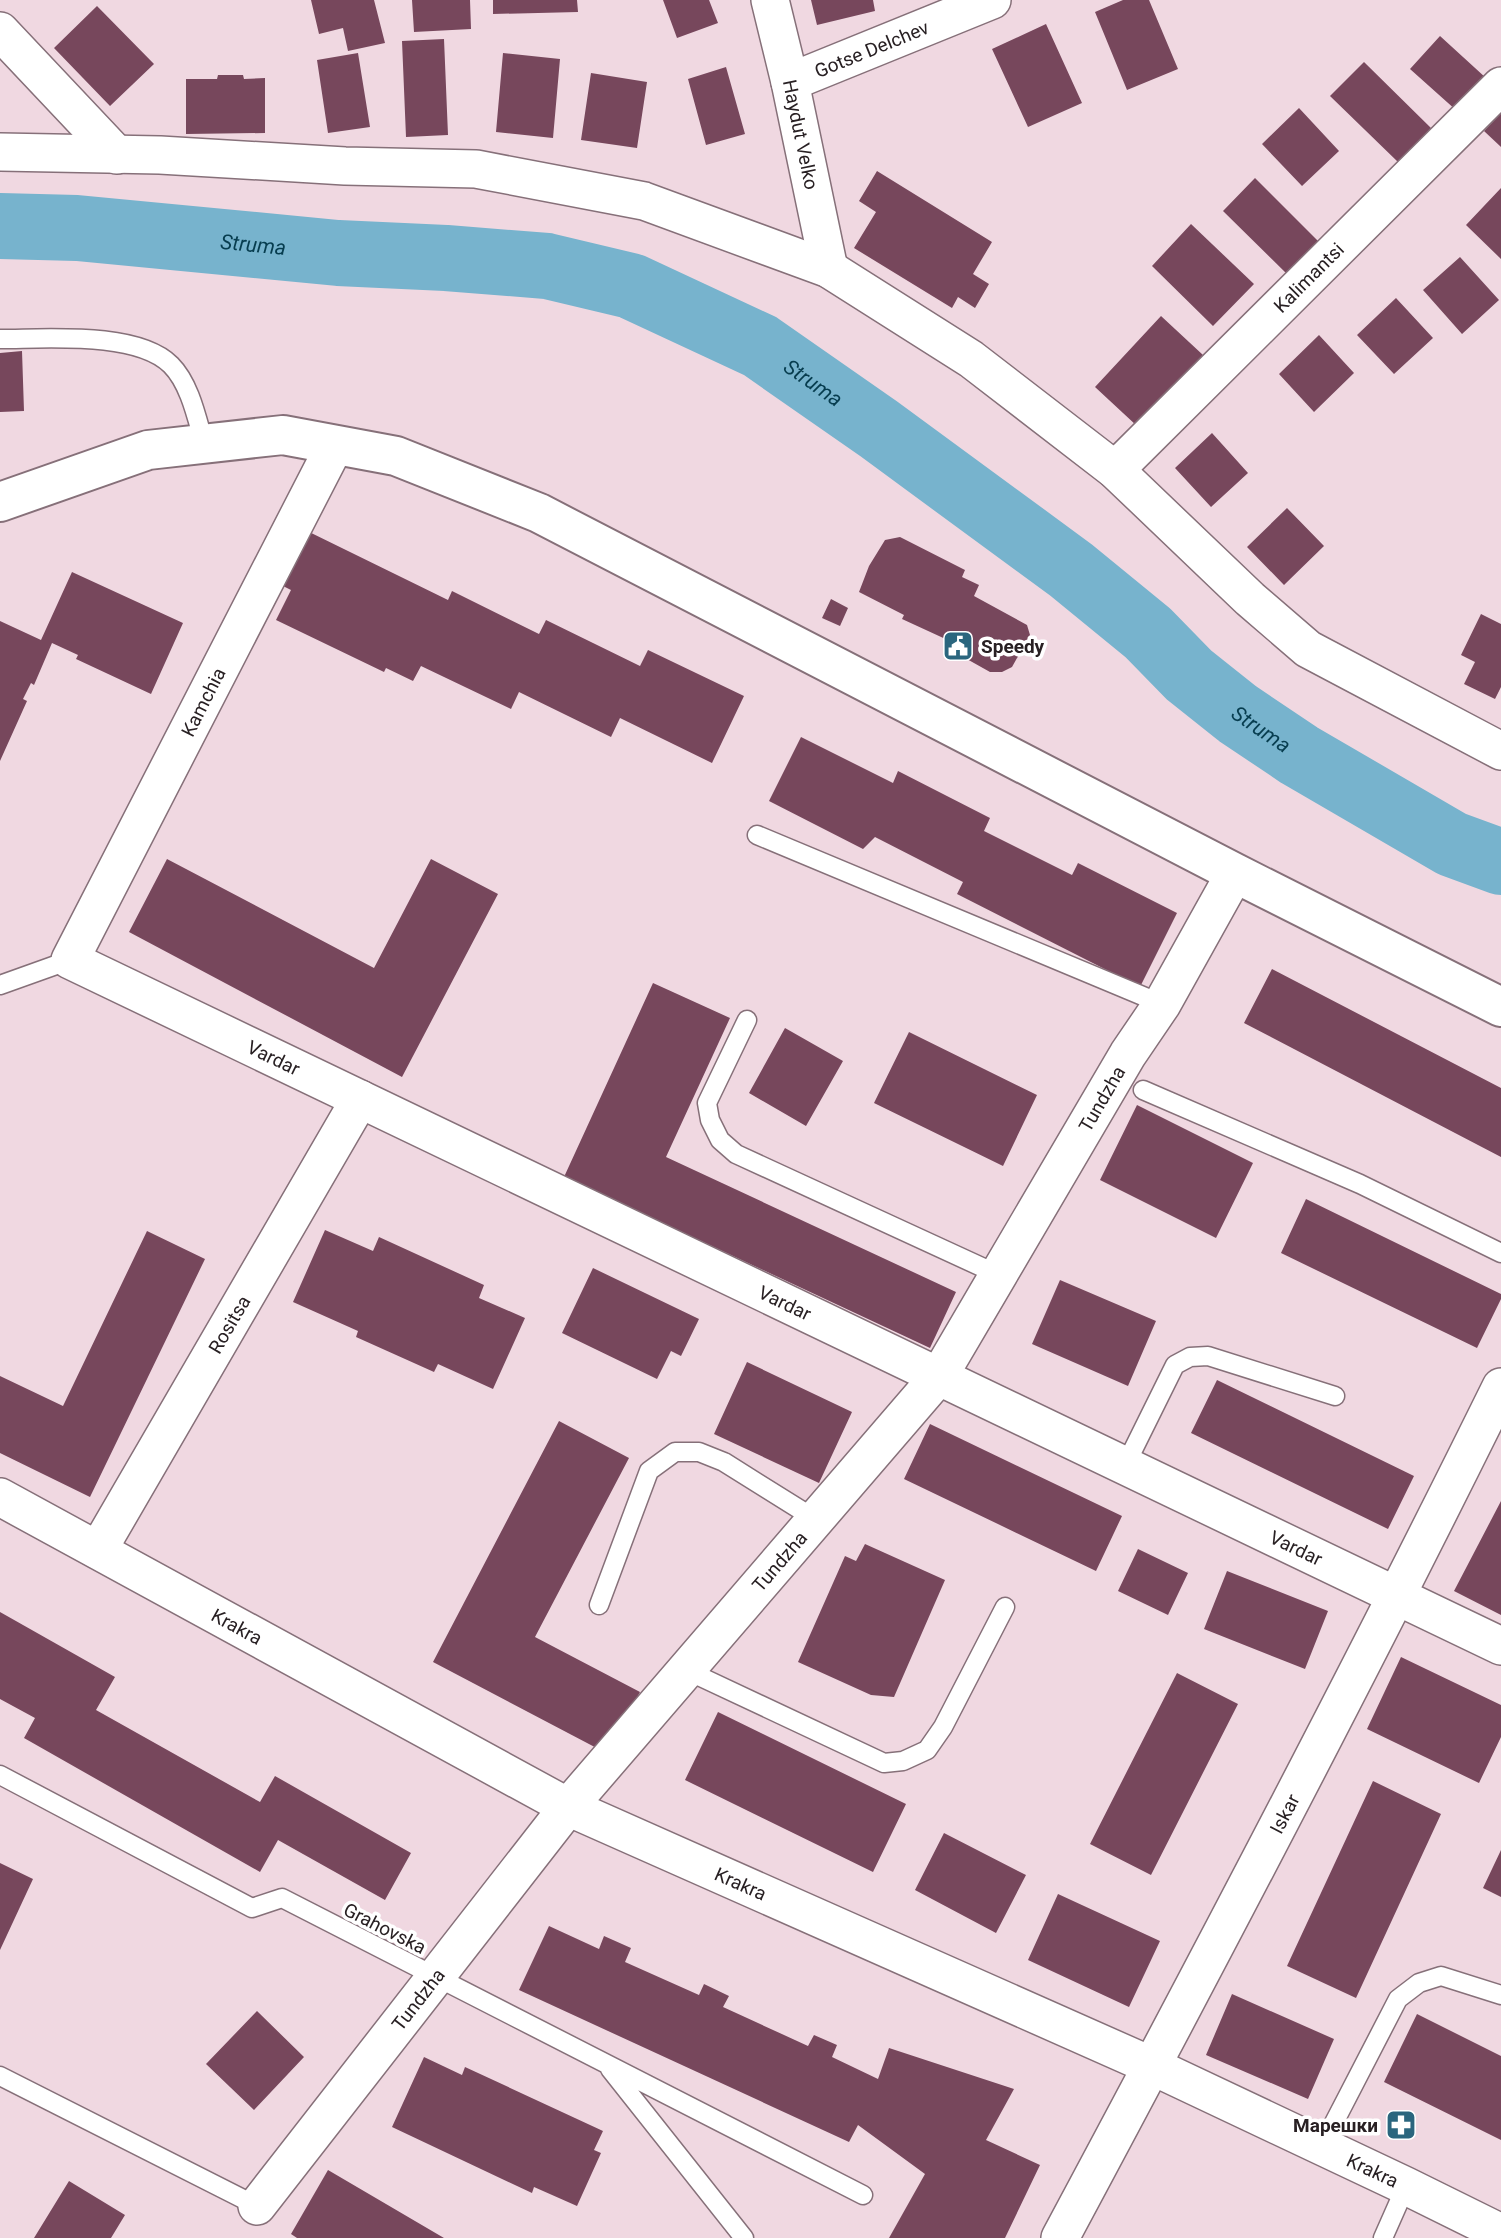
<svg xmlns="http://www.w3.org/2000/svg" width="1501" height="2238" font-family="Roboto,sans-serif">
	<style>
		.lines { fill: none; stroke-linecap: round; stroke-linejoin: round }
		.river { stroke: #77b3cd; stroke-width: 66 }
		.building { fill: #77475c }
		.lane-casing { stroke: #867079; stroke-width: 21 }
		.street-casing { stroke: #867079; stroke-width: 40 }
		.secondary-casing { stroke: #867079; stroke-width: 42 }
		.lane { stroke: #fff; stroke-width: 18 }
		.street { stroke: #fff; stroke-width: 37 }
		.secondary { stroke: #fff; stroke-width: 38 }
		.labels { text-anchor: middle; stroke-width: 7; stroke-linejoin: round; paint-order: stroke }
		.street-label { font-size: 19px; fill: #282023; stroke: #fff }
		.poi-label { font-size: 19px; font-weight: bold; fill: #282023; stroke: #fff; text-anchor: start }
		.water-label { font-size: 21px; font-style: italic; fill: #073d4f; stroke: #fff }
	</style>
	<rect width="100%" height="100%" fill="#f0d8e1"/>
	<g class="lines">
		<!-- river -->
		<path class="river" id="s1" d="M0,226l77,2 261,25 108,5 101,8 84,20 129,60 119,83 192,141 77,63 41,42 49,39 61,41 153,89 49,18"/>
	</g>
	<!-- building -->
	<path class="building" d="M311,0h63l11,43 -37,8 -5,-23 -24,6z
		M412,0h58l1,29 -57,3z
		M493,0h84l1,12 -85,2z
		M663,0h46l9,23 -41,15z
		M811,0h62l2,11 -58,14z
		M1123,0h26l29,69 -51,21 -32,-78z
		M97,6l57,58 -44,42 -56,-58z
		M1046,24l36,79 -54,24 -36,-78z
		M1440,36l46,42 -29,33 -47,-42z
		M444,39l4,96 -42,2 -4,-96z
		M358,53l12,74 -42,6 -11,-73z
		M503,53l57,6 -7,79 -57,-6z
		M1364,62l68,67 -33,34 -69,-67z
		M726,67l19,67 -39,11 -18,-66z
		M591,73l56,9 -10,66 -56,-8z
		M218,75h25l1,4 21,-1v55l-79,1v-55h31z
		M1299,108l40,43 -37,35 -40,-42z
		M1501,113v34l-17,-16z
		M877,171l115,71 -19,32 16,10 -14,24 -17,-11 -6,11 -98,-60 22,-36 -17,-11z
		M1255,178l65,65 -32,32 -65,-64z
		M1501,188v71l-35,-34z
		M1191,224l63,60 -41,42 -61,-60z
		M1460,257l39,43 -37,34 -39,-44z
		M1396,298l37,40 -39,36 -37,-39z
		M1161,316l42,39 -66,71 -42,-39z
		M1319,335l35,38 -40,39 -35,-38z
		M22,351l2,60 -24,1v-59z
		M1212,433l36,40 -37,34 -36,-39z
		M1287,508l37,38 -40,39 -37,-38z
		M299,527l149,73 4,-9 87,43 7,-14 94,46 8,-16 96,46 -32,67 -92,-45 -9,19 -92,-45 -8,17 -90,-43 -8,15 -27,-13 -2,4 -108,-52 15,-30 -18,-9z
		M900,537l65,33 -3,7 17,8 -5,11 53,29 3,10 -18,32 -10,5h-12l-41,-23 3,-7 -50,-23 2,-4 -45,-23 10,-26 16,-26z
		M72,572l111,51 -32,71 -75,-35 2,-4 -26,-12 -18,42 -3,-2 -8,16 4,2 -27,60v-140l41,19z
		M831,599l17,9 -8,18 -18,-8z
		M1481,614l20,10v63l-6,12 -31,-15 11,-22 -14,-7z
		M801,737l92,46 5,-12 92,47 -6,13 88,44 6,-12 99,50 -37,74 -183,-93 6,-12 -88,-45 -12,12 -94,-48z
		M167,859l207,109 57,-109 67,35 -96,183 -273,-145z
		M1272,969l229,119v69l-257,-134z
		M653,983l77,35 -64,139 290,135 -26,56 -366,-171z
		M785,1028l58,33 -37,65 -57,-33z
		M909,1032l128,63 -34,71 -129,-63z
		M1137,1105l116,58 -37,75 -116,-58z
		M1306,1199l195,95v5l-24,49 -196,-95z
		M325,1230l48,21 6,-14 105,48 -5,13 46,20 -32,71 -55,-25 -4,8 -78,-35 2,-6 -65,-29z
		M147,1231l58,28 -115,238 -90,-44v-77l63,30z
		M593,1268l106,51 -18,37 -10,-5 -14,28 -95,-46z
		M1060,1280l96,41 -28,65 -96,-42z
		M747,1362l105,50 -33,71 -105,-49z
		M1217,1380l197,96 -26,53 -197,-96z
		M559,1421l70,37 -94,179 105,55 -32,62 -175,-92z
		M930,1424l192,92 -26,55 -192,-92z
		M1501,1501v114l-47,-24z
		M865,1544l80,36 -51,117 -23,-2 -73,-33 47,-106 11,5z
		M1138,1549l50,24 -20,42 -50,-24z
		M1227,1571l101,40 -23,58 -101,-40z
		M0,1612l115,65 -19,33 164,92 15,-26 136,77 -26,47 -107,-60 -18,32 -236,-134 11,-20 -35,-19z
		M1401,1657l100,48v32l-22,46 -112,-54z
		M1177,1673l61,31 -87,171 -61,-31z
		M718,1712l188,92 -33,68 -188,-92z
		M1373,1781l68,33 -85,184 -69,-32z
		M944,1833l82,42 -30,58 -81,-43z
		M1501,1850v47l-18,-9z
		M0,1863l33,16 -33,71z
		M1058,1894l102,47 -31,66 -101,-47z
		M549,1926l50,23 5,-13 27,12 -6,14 74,33 5,-11 25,12 -6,11 85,39 6,-11 23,10 -5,12 46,22 11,-31 125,41 -28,51 54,25 -35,73h-116l36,-64 -67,-49 -9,17 -330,-152z
		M1232,1994l102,45 -26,60 -102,-44z
		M257,2011l47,46 -50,53 -48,-46z
		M1417,2014l84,42v84l-117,-58z
		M424,2057l38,18 3,-8 138,64 -9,19 7,3 -24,53 -43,-19 -2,6 -140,-66z
		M328,2170l116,68h-147l-6,-4z
		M69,2181l56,34 -14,23h-77z"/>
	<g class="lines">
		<!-- lane casing -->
		<g class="lane-casing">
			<path id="lane" d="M0,339c46,0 137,-8 171,26 19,19 26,54 33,78
				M757,835l405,169
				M0,985l70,-25
				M747,1020l-40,83 3,17 10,20 16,14 263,121
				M1143,1090l217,94 141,69
				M1125,1466l50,-101 15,-8 18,-1 127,40
				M599,1605l50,-134 26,-19h24l25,10 91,57
				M686,1670l198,93 19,-2 24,-11 16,-23 62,-120
				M0,1775l252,133 30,-10 581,297
				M610,2069l134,169
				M0,2076l257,130
				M1322,2146l76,-147 21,-16 22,-7 60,19
				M1383,2238l23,-52"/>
		</g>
		<!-- street casing -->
		<g class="street-casing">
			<g id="street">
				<path id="s2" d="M770,0l20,82 39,187"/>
				<path d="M0,31l117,124"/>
				<path id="s3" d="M790,82l202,-82"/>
				<path d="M0,152l160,3 185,11 131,3 168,32 185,68 142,90 144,111 135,129 58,50 193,102"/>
				<path id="s4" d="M335,445l-265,515 1431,686"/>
				<path id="s5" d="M1115,470l386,-384"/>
				<path id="s6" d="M0,1497l568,310 584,259 254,120 95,47"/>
				<path id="s7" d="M98,1550l262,-451"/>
				<path id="s8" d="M257,2206l311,-399 371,-431 189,-322 34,-50 73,-131"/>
				<path id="s9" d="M1060,2238c151,-282 300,-565 441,-851"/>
			</g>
		</g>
		<!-- secondary casing -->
		<g class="secondary-casing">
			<path id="secondary" d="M0,502l148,-52 135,-15 113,21 143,57 696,360 266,134"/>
		</g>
		<!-- lane -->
		<use href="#lane" class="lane"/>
		<!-- street -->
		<use href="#street" class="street"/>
		<!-- secondary -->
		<use href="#secondary" class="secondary"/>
	</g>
	<!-- icons -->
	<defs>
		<g id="civic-square" transform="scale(1.575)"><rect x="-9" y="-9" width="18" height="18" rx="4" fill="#2b667e" stroke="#fff"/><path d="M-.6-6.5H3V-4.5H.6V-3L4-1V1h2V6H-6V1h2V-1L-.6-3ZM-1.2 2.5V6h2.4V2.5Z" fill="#fff"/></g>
		<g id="pharmacy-square" transform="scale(1.575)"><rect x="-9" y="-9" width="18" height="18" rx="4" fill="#2b667e" stroke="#fff"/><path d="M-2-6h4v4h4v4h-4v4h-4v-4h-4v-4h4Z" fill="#fff"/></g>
	</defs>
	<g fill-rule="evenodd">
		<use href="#civic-square" x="958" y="646"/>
		<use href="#pharmacy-square" x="1401" y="2125"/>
	</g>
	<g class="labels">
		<!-- street labels -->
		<g class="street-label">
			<text dy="7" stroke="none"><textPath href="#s3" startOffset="88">Gotse Delchev</textPath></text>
			<text dy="7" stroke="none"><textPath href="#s2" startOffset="138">Haydut Velko</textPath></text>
			<text dy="7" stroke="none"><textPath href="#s5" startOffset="273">Kalimantsi</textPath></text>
			<text transform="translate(203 702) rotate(-63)" y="7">Kamchia</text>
			<text dy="7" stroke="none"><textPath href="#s4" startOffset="805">Vardar</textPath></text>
			<text dy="7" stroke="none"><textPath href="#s8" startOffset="1396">Tundzha</textPath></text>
			<text dy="7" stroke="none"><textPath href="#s4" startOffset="1372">Vardar</textPath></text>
			<text dy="7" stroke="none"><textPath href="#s7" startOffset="261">Rositsa</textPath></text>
			<text dy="7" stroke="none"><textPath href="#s4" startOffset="1939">Vardar</textPath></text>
			<text dy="7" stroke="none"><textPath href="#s8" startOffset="830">Tundzha</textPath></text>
			<text dy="7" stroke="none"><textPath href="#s6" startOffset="270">Krakra</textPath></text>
			<text dy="7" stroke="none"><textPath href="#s9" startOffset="480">Iskar</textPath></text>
			<text dy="7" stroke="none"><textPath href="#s6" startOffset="836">Krakra</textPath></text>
			<text transform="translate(385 1928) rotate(27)" y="7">Grahovska</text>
			<text dy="7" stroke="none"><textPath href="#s8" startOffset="262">Tundzha</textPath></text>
			<text dy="7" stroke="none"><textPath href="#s6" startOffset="1530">Krakra</textPath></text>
		</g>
		<!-- poi labels -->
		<g class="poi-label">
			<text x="981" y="653">Speedy</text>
			<text x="1378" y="2132" text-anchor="end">Марешки</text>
		</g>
		<!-- water labels -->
		<g class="water-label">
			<text dy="7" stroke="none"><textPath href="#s1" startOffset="254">Struma</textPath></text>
			<text dy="7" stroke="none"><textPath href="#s1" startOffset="842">Struma</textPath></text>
			<text dy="7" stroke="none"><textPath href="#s1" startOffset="1409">Struma</textPath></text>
		</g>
	</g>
</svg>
